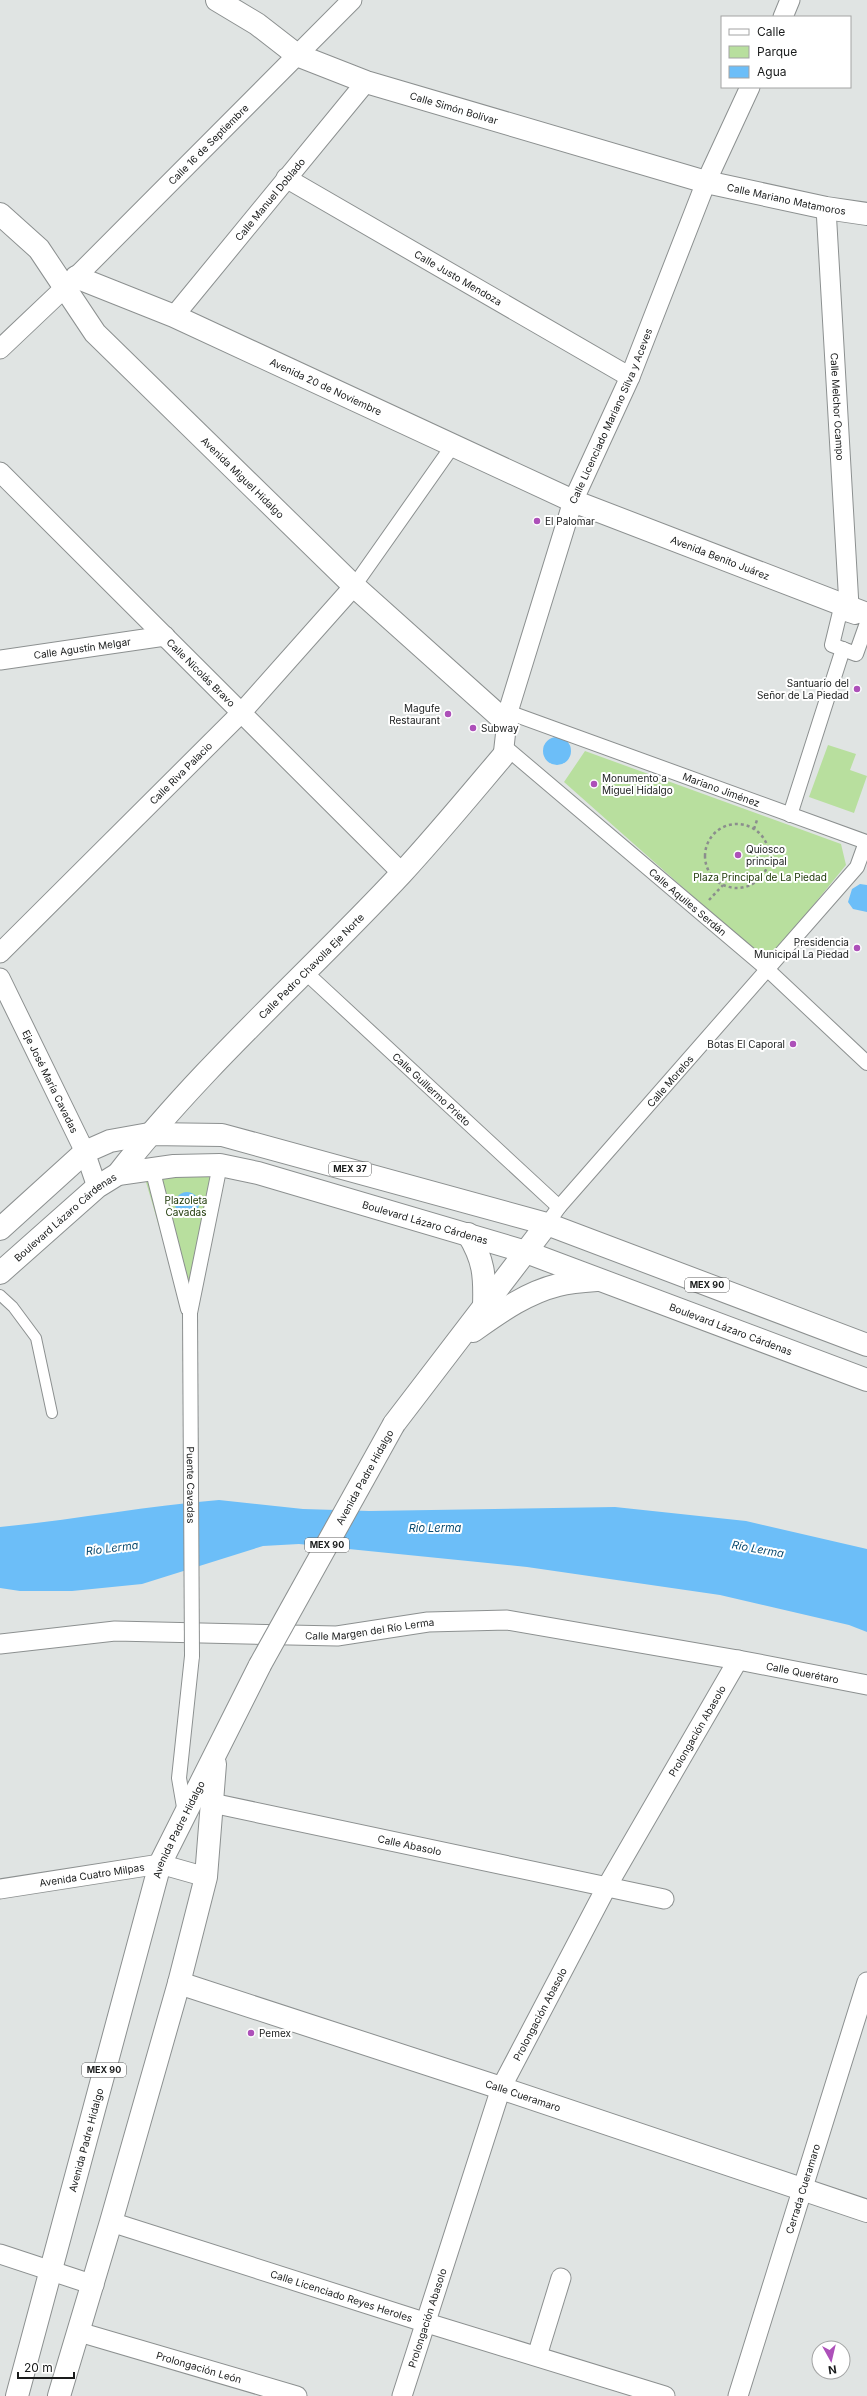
<svg xmlns="http://www.w3.org/2000/svg" width="867" height="2396" font-family="Inter,sans-serif">
	<style>
		.green { fill: #b8df9e }
		.water { fill: #6cbef8 }
		.lines { fill: none; stroke-linecap: round; stroke-linejoin: round }
		.service-casing { stroke: #8c9090; stroke-width: 12 }
		.pedestrian-casing { stroke: #8c9090; stroke-width: 16 }
		.minor-casing { stroke: #8c9090; stroke-width: 21 }
		.tertiary-casing { stroke: #8c9090; stroke-width: 24 }
		.primary-casing { stroke: #8c9090; stroke-width: 24 }
		.path { stroke: #8b8e8d; stroke-width: 2.5; stroke-dasharray: 3 3; stroke-linecap: butt }
		.service { stroke: #fff; stroke-width: 10 }
		.pedestrian { stroke: #fff; stroke-width: 14 }
		.minor { stroke: #fff; stroke-width: 19 }
		.tertiary { stroke: #fff; stroke-width: 22 }
		.primary { stroke: #fff; stroke-width: 22 }
		.pedestrian-bridge-casing { stroke: #8c9090; stroke-width: 16; stroke-linecap: butt }
		.primary-bridge-casing { stroke: #8c9090; stroke-width: 24; stroke-linecap: butt }
		.pedestrian-bridge { stroke: #fff; stroke-width: 14 }
		.primary-bridge { stroke: #fff; stroke-width: 22 }
		.poi-dot { fill: #ad50b9; stroke: #fff; stroke-width: 1.5 }
		.labels { text-anchor: middle; stroke-width: 4; stroke-linejoin: round; paint-order: stroke }
		.shield { fill: #fff; stroke: #5e5f5f; stroke-width: 1 }
		.shield-label { font-size: 9px; font-weight: bold; fill: #191b1b }
		.street-label { font-size: 10px; fill: #191b1b; stroke: #fff }
		.poi-label { font-size: 10px; fill: #191b1b; stroke: #fff; text-anchor: start }
		.park-label { font-size: 10px; fill: #183400; stroke: #fff }
		.water-label { font-size: 11px; font-style: italic; fill: #0a4b70; stroke: #fff }
	</style>
	<rect width="100%" height="100%" fill="#e0e4e3"/>
	<!-- green -->
	<path class="green" d="M828,745l28,9 -6,16 17,6 -13,37 -45,-16z
		M585,751l256,93 5,21 -79,97 -203,-180z
		M185,1173l40,4 -34,159 -45,-154 18,-6z"/>
	<!-- water -->
	<path class="water" d="M543 751a14 14 0 1 1 28 0a14 14 0 1 1-28 0Z
		M860,884l7,1v27l-14,-3 -5,-7 4,-13z
		M175 1204a12 12 0 1 1 24 0a12 12 0 1 1-24 0Z
		M219,1500l84,9 66,2 246,-4 131,14 121,28v83l-18,-7 -129,-30 -193,-28 -228,-23 -36,2 -121,38 -70,7h-52l-20,-3v-61c73,-7 145,-21 219,-27z"/>
	<g class="lines">
		<!-- service casing -->
		<g class="service-casing">
			<path id="service" d="M0,1295l13,12 23,31 16,75"/>
		</g>
		<!-- pedestrian casing -->
		<g class="pedestrian-casing">
			<g id="pedestrian">
				<path d="M354,586l100,-142"/>
				<path d="M855,617l-15,-5 -8,33 24,9 11,-31"/>
				<path id="s1" d="M508,712l358,130 -9,25 -298,340 -12,17"/>
				<path id="s2" d="M504,746l264,224 99,93"/>
				<path d="M790,815l53,-166"/>
				<path id="s3" d="M304,971l255,236"/>
				<path d="M152,1168l36,141"/>
				<path d="M190,1313l30,-148"/>
				<path d="M185,1813l-6,-35 13,-122"/>
			</g>
		</g>
		<!-- minor casing -->
		<g class="minor-casing">
			<g id="minor">
				<path d="M783,17l7,-17"/>
				<path id="s4" d="M286,178l344,199"/>
				<path id="s5" d="M826,208l23,398"/>
				<path id="s6" d="M174,316l192,-234"/>
				<path id="s7" d="M0,349l76,-72 276,-277"/>
				<path id="s8" d="M0,472l402,401"/>
				<path id="s9" d="M0,660l165,-24"/>
				<path id="s10" d="M503,756l5,-44 65,-211 57,-124 76,-195 44,-95"/>
				<path id="s11" d="M0,953l242,-241 112,-126"/>
				<path id="s12" d="M0,978l85,174 12,35"/>
				<path id="s13" d="M0,1644l115,-13 222,5 91,-14 79,-2 231,40 129,25"/>
				<path id="s14" d="M212,1803l452,96"/>
				<path id="s15" d="M0,1889l160,-25 46,13"/>
				<path id="s16" d="M111,2222l316,101 238,73"/>
				<path d="M0,2254l94,31"/>
				<path id="s17" d="M79,2332l218,64"/>
				<path d="M537,2356l24,-78"/>
				<path id="s18" d="M402,2396l99,-308 105,-200 132,-228"/>
				<path id="s19" d="M738,2396l129,-414"/>
			</g>
		</g>
		<!-- tertiary casing -->
		<g class="tertiary-casing">
			<g id="tertiary">
				<path id="s20" d="M217,0l40,24 40,31 69,27 340,100 120,26 41,6"/>
				<path id="s21" d="M0,214l39,35 56,84 259,253 153,137"/>
				<path id="s22" d="M76,277l98,39 399,185 294,113"/>
				<path id="s23" d="M118,1174c85,-109 190,-200 284,-301 35,-38 68,-78 101,-117"/>
				<path id="s24" d="M179,1983l322,105 366,123"/>
			</g>
		</g>
		<!-- primary casing -->
		<g class="primary-casing">
			<g id="primary">
				<path d="M0,1229l85,-77 25,-11 39,-7 73,1 325,89 320,121"/>
				<path d="M468,1234c16,26 17,42 16,72"/>
				<path id="s25" d="M0,1273l97,-86 21,-13 56,-8 46,-1 38,8 268,79 341,128"/>
				<path d="M473,1331c27,-19 53,-38 85,-46 13,-3 27,-4 40,-5"/>
				<path d="M394,1424l153,-200"/>
				<path id="s26" d="M17,2396l143,-532 100,-199"/>
				<path d="M59,2396l52,-174 68,-239 27,-106 9,-113"/>
			</g>
		</g>
		<!-- path -->
		<path class="path" d="M705 856a32 32 0 1 1 64 0a32 32 0 1 1-64 0Z
			M754,829l3,-9
			M709,900l14,-15"/>
		<!-- service -->
		<use href="#service" class="service"/>
		<!-- pedestrian -->
		<use href="#pedestrian" class="pedestrian"/>
		<!-- minor -->
		<use href="#minor" class="minor"/>
		<!-- tertiary -->
		<use href="#tertiary" class="tertiary"/>
		<!-- primary -->
		<use href="#primary" class="primary"/>
		<!-- pedestrian-bridge casing -->
		<g class="pedestrian-bridge-casing">
			<g id="pedestrian-bridge">
				<path id="s27" d="M190,1313l2,343"/>
			</g>
		</g>
		<!-- primary-bridge casing -->
		<g class="primary-bridge-casing">
			<g id="primary-bridge">
				<path id="s28" d="M260,1665l134,-241"/>
			</g>
		</g>
		<!-- pedestrian-bridge -->
		<use href="#pedestrian-bridge" class="pedestrian-bridge"/>
		<!-- primary-bridge -->
		<use href="#primary-bridge" class="primary-bridge"/>
	</g>
	<!-- markers -->
	<g class="poi-dot">
		<circle cx="537" cy="521" r="4"/>
		<circle cx="857" cy="689" r="4"/>
		<circle cx="448" cy="714" r="4"/>
		<circle cx="473" cy="728" r="4"/>
		<circle cx="594" cy="784" r="4"/>
		<circle cx="738" cy="855" r="4"/>
		<circle cx="857" cy="948" r="4"/>
		<circle cx="793" cy="1044" r="4"/>
		<circle cx="251" cy="2033" r="4"/>
	</g>
	<g class="labels">
		<!-- shield labels -->
		<g class="shield">
			<rect x="329" y="1162" width="42" height="14" rx="3"/>
			<rect x="685" y="1278" width="44" height="14" rx="3"/>
			<rect x="305" y="1538" width="44" height="14" rx="3"/>
			<rect x="82" y="2063" width="44" height="14" rx="3"/>
		</g>
		<g class="shield-label">
			<text x="350" y="1172">MEX 37</text>
			<text x="707" y="1288">MEX 90</text>
			<text x="327" y="1548">MEX 90</text>
			<text x="104" y="2073">MEX 90</text>
		</g>
		<!-- street labels -->
		<g class="street-label">
			<text dy="4" stroke="none"><textPath href="#s20" startOffset="263">Calle Simón Bolívar</textPath></text>
			<text dy="4" stroke="none"><textPath href="#s7" startOffset="292">Calle 16 de Septiembre</textPath></text>
			<text dy="4" stroke="none"><textPath href="#s20" startOffset="608">Calle Mariano Matamoros</textPath></text>
			<text dy="4" stroke="none"><textPath href="#s6" startOffset="151">Calle Manuel Doblado</textPath></text>
			<text dy="4" stroke="none"><textPath href="#s4" startOffset="199">Calle Justo Mendoza</textPath></text>
			<text dy="4" stroke="none"><textPath href="#s22" startOffset="273">Avenida 20 de Noviembre</textPath></text>
			<text dy="4" stroke="none"><textPath href="#s5" startOffset="199">Calle Melchor Ocampo</textPath></text>
			<text dy="4" stroke="none"><textPath href="#s10" startOffset="358">Calle Licenciado Mariano Silva y Aceves</textPath></text>
			<text dy="4" stroke="none"><textPath href="#s21" startOffset="360">Avenida Miguel Hidalgo</textPath></text>
			<text dy="4" stroke="none"><textPath href="#s22" startOffset="703">Avenida Benito Juárez</textPath></text>
			<text dy="4" stroke="none"><textPath href="#s9" startOffset="83">Calle Agustín Melgar</textPath></text>
			<text dy="4" stroke="none"><textPath href="#s8" startOffset="284">Calle Nicolás Bravo</textPath></text>
			<text dy="4" stroke="none"><textPath href="#s11" startOffset="255">Calle Riva Palacio</textPath></text>
			<text dy="4" stroke="none"><textPath href="#s1" startOffset="227">Mariano Jiménez</textPath></text>
			<text dy="4" stroke="none"><textPath href="#s2" startOffset="241">Calle Aquiles Serdán</textPath></text>
			<text dy="4" stroke="none"><textPath href="#s23" startOffset="284">Calle Pedro Chavolla Eje Norte</textPath></text>
			<text transform="translate(670 1081) rotate(-49)" y="4">Calle Morelos</text>
			<text dy="4" stroke="none"><textPath href="#s12" startOffset="115">Eje José María Cavadas</textPath></text>
			<text dy="4" stroke="none"><textPath href="#s3" startOffset="174">Calle Guillermo Prieto</textPath></text>
			<text dy="4" stroke="none"><textPath href="#s25" startOffset="86">Boulevard Lázaro Cárdenas</textPath></text>
			<text dy="4" stroke="none"><textPath href="#s25" startOffset="470">Boulevard Lázaro Cárdenas</textPath></text>
			<text dy="4" stroke="none"><textPath href="#s25" startOffset="794">Boulevard Lázaro Cárdenas</textPath></text>
			<text dy="4" stroke="none"><textPath href="#s28" startOffset="215">Avenida Padre Hidalgo</textPath></text>
			<text dy="4" stroke="none"><textPath href="#s27" startOffset="172">Puente Cavadas</textPath></text>
			<text dy="4" stroke="none"><textPath href="#s13" startOffset="371">Calle Margen del Río Lerma</textPath></text>
			<text dy="4" stroke="none"><textPath href="#s13" startOffset="809">Calle Querétaro</textPath></text>
			<text dy="4" stroke="none"><textPath href="#s18" startOffset="731">Prolongación Abasolo</textPath></text>
			<text dy="4" stroke="none"><textPath href="#s26" startOffset="590">Avenida Padre Hidalgo</textPath></text>
			<text dy="4" stroke="none"><textPath href="#s14" startOffset="202">Calle Abasolo</textPath></text>
			<text dy="4" stroke="none"><textPath href="#s15" startOffset="93">Avenida Cuatro Milpas</textPath></text>
			<text dy="4" stroke="none"><textPath href="#s18" startOffset="407">Prolongación Abasolo</textPath></text>
			<text dy="4" stroke="none"><textPath href="#s24" startOffset="362">Calle Cueramaro</textPath></text>
			<text dy="4" stroke="none"><textPath href="#s26" startOffset="265">Avenida Padre Hidalgo</textPath></text>
			<text dy="4" stroke="none"><textPath href="#s19" startOffset="217">Cerrada Cueramaro</textPath></text>
			<text dy="4" stroke="none"><textPath href="#s16" startOffset="242">Calle Licenciado Reyes Heroles</textPath></text>
			<text dy="4" stroke="none"><textPath href="#s18" startOffset="82">Prolongación Abasolo</textPath></text>
			<text dy="4" stroke="none"><textPath href="#s17" startOffset="125">Prolongación León</textPath></text>
		</g>
		<!-- poi labels -->
		<g class="poi-label">
			<text x="545" y="525">El Palomar</text>
			<text x="849" y="687" text-anchor="end">Santuario del<tspan x="849" dy="12">Señor de La Piedad</tspan></text>
			<text x="440" y="712" text-anchor="end">Magufe<tspan x="440" dy="12">Restaurant</tspan></text>
			<text x="481" y="732">Subway</text>
			<text x="602" y="782">Monumento a<tspan x="602" dy="12">Miguel Hidalgo</tspan></text>
			<text x="746" y="853">Quiosco<tspan x="746" dy="12">principal</tspan></text>
			<text x="849" y="946" text-anchor="end">Presidencia<tspan x="849" dy="12">Municipal La Piedad</tspan></text>
			<text x="785" y="1048" text-anchor="end">Botas El Caporal</text>
			<text x="259" y="2037">Pemex</text>
		</g>
		<!-- park labels -->
		<g class="park-label">
			<text x="760" y="881">Plaza Principal de La Piedad</text>
			<text x="186" y="1204">Plazoleta<tspan x="186" dy="12">Cavadas</tspan></text>
		</g>
		<!-- water labels -->
		<g class="water-label">
			<text x="435" y="1532">Río Lerma</text>
			<text transform="translate(112 1548) rotate(-7)" y="4">Río Lerma</text>
			<text transform="translate(758 1549) rotate(10)" y="4">Río Lerma</text>
		</g>
	</g>
	<!-- legend -->
	<rect x="721" y="16" width="130" height="72" fill="#ffffff" stroke="#a3a4a4"/>
	<rect x="729" y="29" width="20" height="6" fill="#ffffff" stroke="#a3a4a4"/>
	<text x="757" y="36" font-size="12" fill="#191b1b">Calle</text>
	<rect x="729" y="46" width="20" height="12" fill="#b8df9e" stroke="#a3a4a4"/>
	<text x="757" y="56" font-size="12" fill="#191b1b">Parque</text>
	<rect x="729" y="66" width="20" height="12" fill="#6cbef8" stroke="#a3a4a4"/>
	<text x="757" y="76" font-size="12" fill="#191b1b">Agua</text>
	<!-- north arrow -->
	<g transform="translate(831 2360) rotate(172)"><circle r="19" fill="#ffffff" stroke="#a3a4a4"/>
	<path d="M0-3L7 15L0 10L-7 15Z" fill="#ad50b9"/>
	<text y="-6" font-size="11" font-weight="bold" text-anchor="middle" fill="#191b1b">N</text>
	</g>
	<!-- scale -->
	<path d="M18 2372v6h56v-6" fill="none" stroke="#191b1b" stroke-width="2"/>
	<text x="24" y="2372" font-size="12" fill="#191b1b" stroke="#ffffff" stroke-width="3" paint-order="stroke">20 m</text>
</svg>
